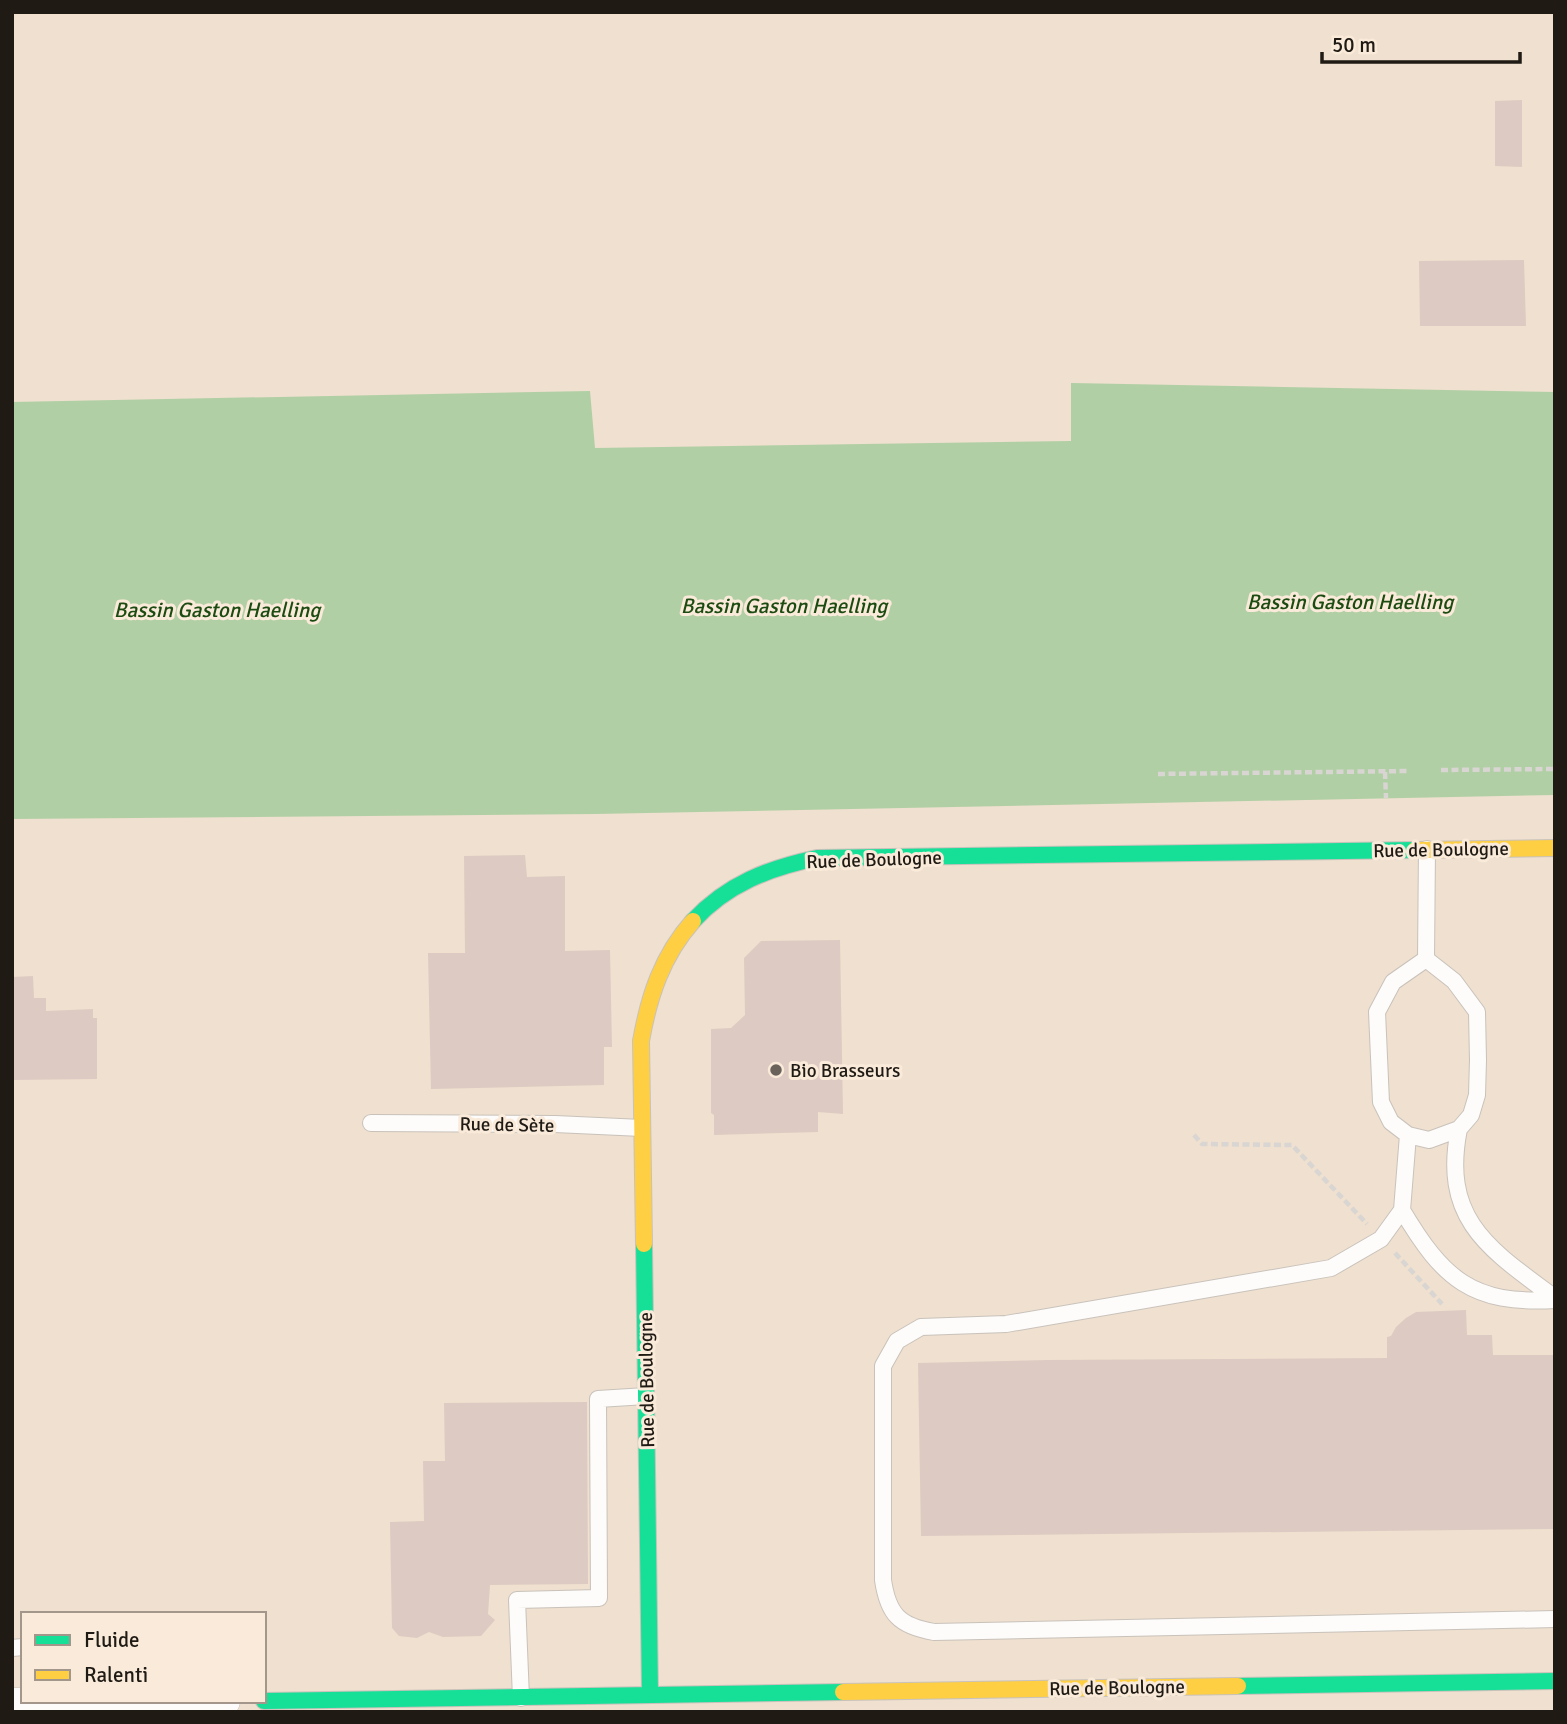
<svg xmlns="http://www.w3.org/2000/svg" width="1567" height="1724" font-family="Signika,sans-serif">
	<style>
		.built { fill: #efe0cf; fill-rule: evenodd }
		.water { fill: #b0cfa4 }
		.building { fill: #ddcac2 }
		.lines { fill: none; stroke-linecap: round; stroke-linejoin: round }
		.lane-casing { stroke: #c9c2bb; stroke-width: 18 }
		.street-casing { stroke: #c9c2bb; stroke-width: 33 }
		.fast-casing { stroke: #c9c2bb; stroke-width: 18 }
		.slow-casing { stroke: #c9c2bb; stroke-width: 18 }
		.path { stroke: #d8d5d2; stroke-width: 4.5; stroke-dasharray: 7 3.5; stroke-linecap: butt }
		.lane { stroke: #fdfcfa; stroke-width: 16 }
		.street { stroke: #fdfcfa; stroke-width: 32 }
		.fast { stroke: #16e098; stroke-width: 16 }
		.slow { stroke: #ffcf43; stroke-width: 16 }
		.poi-dot { fill: #69625b; stroke: #f9ead9; stroke-width: 2.5 }
		.labels { text-anchor: middle; stroke-width: 6; stroke-linejoin: round; paint-order: stroke }
		.street-label { font-size: 19px; fill: #1f1a14; stroke: #f9ead9 }
		.poi-label { font-size: 19px; fill: #1f1a14; stroke: #f9ead9; text-anchor: start }
		.water-label { font-size: 21px; font-style: italic; fill: #1c4b12; stroke: #f9ead9 }
	</style>
	<rect width="100%" height="100%" fill="#f2e9e0"/>
	<!-- built -->
	<path class="built" d="M12,12h1543v1700h-1543zM23,1614h241v87h-241z"/>
	<!-- water -->
	<path class="water" d="M1071,383l484,9v403l-960,19 -583,5v-417l578,-11 5,57 476,-7z"/>
	<!-- building -->
	<path class="building" d="M1522,100v67l-27,-1v-65z
		M1524,260l2,66h-106l-1,-65z
		M525,855l2,22 38,-1v75l45,-1 2,97h-8v38l-173,4 -3,-136h37l-1,-97z
		M840,940l3,174 -25,-2v20l-104,3v-20l-3,-2v-84l20,-1 14,-13 -1,-57 17,-17z
		M33,976l1,22h12v13l47,-2v9h4v61l-85,1v-103z
		M1466,1310l1,25h25l1,20h62v174l-634,7 -3,-173 130,-3 339,-2v-21l4,-1 5,-9 10,-9 10,-6z
		M587,1402l1,182 -98,1 -2,29 7,6 -14,16 -38,1 -14,-5 -12,6 -18,-2 -7,-8 -2,-106 34,-1 -1,-60h22l-1,-58z"/>
	<g class="lines">
		<!-- lane casing -->
		<g class="lane-casing">
			<path id="lane" d="M1426,959l28,22 23,31 1,48 -1,35 -6,20 -12,14 -30,11 -21,-5 -17,-13 -10,-20 -4,-90 16,-30z
				M1426,959l1,-110
				M371,1123l184,1 87,4
				M1459,1129c-18,91 30,120 96,169
				M1408,1135l-6,75 -21,29 -50,29 -325,56 -85,3 -24,14 -14,25v214c5,34 16,46 51,52l621,-13
				M1402,1210c41,69 70,95 153,90
				M12,1648l11,-1
				M521,1698l-4,-98 82,-2 -1,-199 48,-3"/>
		</g>
		<!-- street casing -->
		<g class="street-casing">
			<path id="street" d="M12,1704l212,-3"/>
		</g>
		<!-- fast casing -->
		<g class="fast-casing">
			<path id="fast" d="M693,921c34,-37 76,-53 124,-63l598,-8
				M644,1244l6,451
				M1238,1686l317,-5
				M264,1701l579,-9"/>
		</g>
		<!-- slow casing -->
		<g class="slow-casing">
			<path id="slow" d="M1415,850l140,-2
				M644,1244l-3,-203c8,-45 21,-85 52,-120
				M843,1692l395,-6"/>
		</g>
		<!-- path -->
		<path class="path" d="M1441,770l114,-1
			M1385,772l1,26
			M1158,774l250,-3
			M1194,1135l8,9 90,1 75,79
			M1395,1253l47,51"/>
		<!-- lane -->
		<use href="#lane" class="lane"/>
		<!-- street -->
		<use href="#street" class="street"/>
		<!-- fast -->
		<use href="#fast" class="fast"/>
		<!-- slow -->
		<use href="#slow" class="slow"/>
	</g>
	<!-- markers -->
	<circle class="poi-dot" cx="776" cy="1070" r="7"/>
	<g class="labels">
		<!-- street labels -->
		<g class="street-label">
			<text transform="translate(1441 849) rotate(-1)" y="7">Rue de Boulogne</text>
			<text transform="translate(874 859) rotate(-2)" y="7">Rue de Boulogne</text>
			<text transform="translate(507 1124) rotate(1)" y="7">Rue de Sète</text>
			<text transform="translate(646 1380) rotate(-91)" y="7">Rue de Boulogne</text>
			<text transform="translate(1117 1687) rotate(-1)" y="7">Rue de Boulogne</text>
		</g>
		<!-- poi labels -->
		<g class="poi-label">
			<text x="790" y="1077">Bio Brasseurs</text>
		</g>
		<!-- water labels -->
		<g class="water-label">
			<text x="1350" y="609">Bassin Gaston Haelling</text>
			<text x="784" y="613">Bassin Gaston Haelling</text>
			<text x="217" y="617">Bassin Gaston Haelling</text>
		</g>
	</g>
	<!-- border -->
	<rect width="1567" height="1724" fill="none" stroke="#1f1a14" stroke-width="28"/>
	<!-- legend -->
	<rect x="21" y="1612" width="245" height="91" fill="#f9ead9" stroke="#a2978a" stroke-width="2"/>
	<rect x="35" y="1635" width="35" height="10" fill="#16e098" stroke="#a2978a" stroke-width="2"/>
	<text x="84" y="1647" font-size="21" fill="#1f1a14">Fluide</text>
	<rect x="35" y="1670" width="35" height="10" fill="#ffcf43" stroke="#a2978a" stroke-width="2"/>
	<text x="84" y="1682" font-size="21" fill="#1f1a14">Ralenti</text>
	<!-- scale -->
	<path d="M1322 52v10h198v-10" fill="none" stroke="#1f1a14" stroke-width="3.5"/>
	<text x="1332" y="52" font-size="21" fill="#1f1a14" stroke="#f9ead9" stroke-width="5" paint-order="stroke">50 m</text>
</svg>
